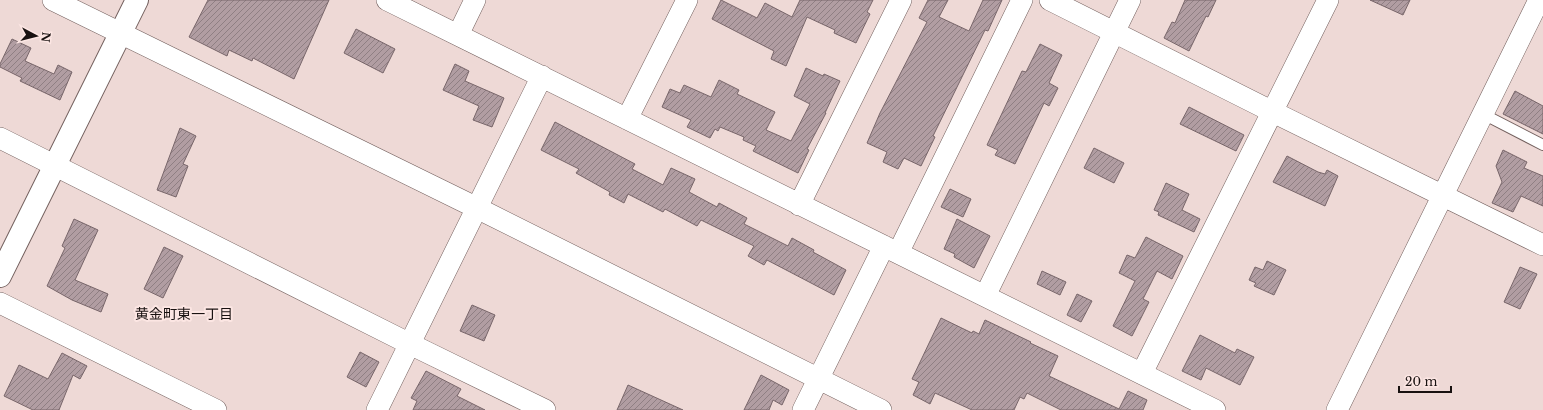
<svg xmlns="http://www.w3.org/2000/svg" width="1543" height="410" font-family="'Libre Baskerville','Noto Sans JP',serif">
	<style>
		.building { fill: url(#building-hatch); stroke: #78666a }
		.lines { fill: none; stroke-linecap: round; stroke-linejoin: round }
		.service-casing { stroke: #73605e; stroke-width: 12 }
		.minor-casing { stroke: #73605e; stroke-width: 22 }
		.tertiary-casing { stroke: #73605e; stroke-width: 24 }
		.service { stroke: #fff; stroke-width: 10 }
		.minor { stroke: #fff; stroke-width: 21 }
		.tertiary { stroke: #fff; stroke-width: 22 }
		.labels { text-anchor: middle; stroke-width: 4; stroke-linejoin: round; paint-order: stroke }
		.neighbourhood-label { font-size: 14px; fill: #181110; stroke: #fce6e3 }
	</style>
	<defs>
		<pattern id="building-hatch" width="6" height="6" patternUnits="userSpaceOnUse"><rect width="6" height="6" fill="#b19da2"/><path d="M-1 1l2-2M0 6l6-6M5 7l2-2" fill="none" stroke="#8f7f83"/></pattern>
	</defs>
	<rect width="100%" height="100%" fill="#eed9d6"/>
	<!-- building -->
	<path class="building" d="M208,0h121l-35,79 -41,-21 -1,3 -23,-11 -2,6 -38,-19z
		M721,0l36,18 8,-15 27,14 8,-17h73l-6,12 3,2 -14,29 -22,-10 1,-3 -28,-13 -21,49 -15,-7 3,-8 -62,-32z
		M928,0h20l-9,17 30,14 14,-31h19l-14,31 -3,-1 -52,106 2,1 -14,29 -17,-8 -6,11 -15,-7 4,-10 -20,-9 13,-30 47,-91 -8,-4z
		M1185,0h31l-8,17 -2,-1 -17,35 -25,-13 8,-16 3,1z
		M1370,0h40l-7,15z
		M356,29l39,20 -12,24 -39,-20z
		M12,39l19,9 -6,13 29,13 4,-9 14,7 -12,28 -40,-19 2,-3 -22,-11v-3z
		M1040,44l22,11 -13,28 9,5 -9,18 -5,-3 -29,61 -20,-9 3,-5 -11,-5 35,-74 4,1z
		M455,64l14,7 -4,10 39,17 -12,29 -19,-7 6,-14 -36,-16z
		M806,68l17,8 1,-2 16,7 -15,32h1l-19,36 2,1 -11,23 -45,-22 3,-5 -13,-6 1,-3 -24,-10 -2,4 -3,-2 -5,9 -23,-11 4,-7 -29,-13 8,-18 10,4 4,-8 27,12 8,-17 20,10 -2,4 38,18 -9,18 25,11 19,-37 -16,-8z
		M1515,91l28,15v28l-40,-20z
		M1189,107l55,28 -8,16 -56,-27z
		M555,122l80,42 -3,5 31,16 8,-17 24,11 -6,13 28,15 2,-4 28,15 -3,6 44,22 4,-8 22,12 -1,2 33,18 -12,25 -67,-35 -3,5 -16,-9 6,-10 -53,-26 -4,6 -32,-17 -2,3 -35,-18 -4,9 -15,-8 1,-3 -34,-19 3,-4 -38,-19z
		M180,128l16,8 -13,28 5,2 -12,31 -19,-7z
		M1094,148l30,15 -10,20 -30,-15z
		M1503,150l24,12 -3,6 19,8v30l-22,-10 -8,16 -21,-9 10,-21 -6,-16z
		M1287,156l31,16 7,2 2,-4 11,6 -13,30 -52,-24z
		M1166,183l23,11 -7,16 18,9 -6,13 -36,-17 1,-3 -5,-2z
		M950,189l21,10 -8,18 -22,-10z
		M74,219l24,11 -23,50 33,14 -7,18 -29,-12 -25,-14 18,-38 -3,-2z
		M957,219l33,17 -16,32 -20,-11 1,-3 -11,-5z
		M1146,237l37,19 -11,23 -15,-8 -14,28 6,3 -17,34 -19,-10 22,-45 -16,-8 8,-18 8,3z
		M164,247l19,9 -20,42 -19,-9z
		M1267,261l19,9 -12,25 -20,-9 2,-3 -7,-3 6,-13 8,3z
		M1520,267l17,7 -17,35 -16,-7z
		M1042,271l24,11 -6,13 -23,-11z
		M1077,294l15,7 -11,21 -14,-7z
		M472,305l23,10 -11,26 -24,-10z
		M941,318l31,15 1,-2 6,3 6,-14 46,22 -1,1 28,13 -9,20 70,33 9,-18 19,9 -4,10h-82l-34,-17 -3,6 -4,-2 -6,13h-42l-37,-17 -5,11 -17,-9 6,-13 -7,-3z
		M1200,335l35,18 2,-4 17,8 -14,28 -34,-17 -5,12 -19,-9z
		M360,352l19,10 -13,25 -19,-10z
		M62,353l25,13 -7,13 -7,-4 -14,35h-26l-29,-14 15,-31 29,14z
		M426,371l35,18 -4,7 28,14h-72l4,-9 -6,-3z
		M761,375l28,15 -7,15 -9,-5 -4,10h-25z
		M628,385l55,25h-66z"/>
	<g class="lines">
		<!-- service casing -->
		<g class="service-casing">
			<path id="service" d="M1483,114l60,31"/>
		</g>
		<!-- minor casing -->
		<g class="minor-casing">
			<path id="minor" d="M53,0l424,208 404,202
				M387,0l828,410
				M1050,0l223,112 270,133
				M458,35l17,-35
				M627,119l60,-119
				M0,138l410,206 135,66
				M799,205l102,-205
				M898,253l124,-253
				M985,296l145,-296
				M0,303l216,107
				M1142,373l186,-373
				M377,410l165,-334
				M803,410l81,-164
				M1337,410l202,-410"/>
		</g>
		<!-- tertiary casing -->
		<g class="tertiary-casing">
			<path id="tertiary" d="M0,276l137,-276"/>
		</g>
		<!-- service -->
		<use href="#service" class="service"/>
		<!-- minor -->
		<use href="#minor" class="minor"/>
		<!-- tertiary -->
		<use href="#tertiary" class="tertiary"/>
	</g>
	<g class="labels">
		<!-- neighbourhood labels -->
		<g class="neighbourhood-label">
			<text x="184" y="319">黄金町東一丁目</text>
		</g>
	</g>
	<!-- north arrow -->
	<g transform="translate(36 36) rotate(97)" stroke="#fce6e3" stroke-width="3" paint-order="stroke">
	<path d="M0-3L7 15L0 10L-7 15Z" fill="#181110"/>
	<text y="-6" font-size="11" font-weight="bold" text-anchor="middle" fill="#181110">N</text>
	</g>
	<!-- scale -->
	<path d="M1399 386v6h52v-6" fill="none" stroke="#181110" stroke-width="2"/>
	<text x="1405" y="386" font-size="12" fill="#181110" stroke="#fce6e3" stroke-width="3" paint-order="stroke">20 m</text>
</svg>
